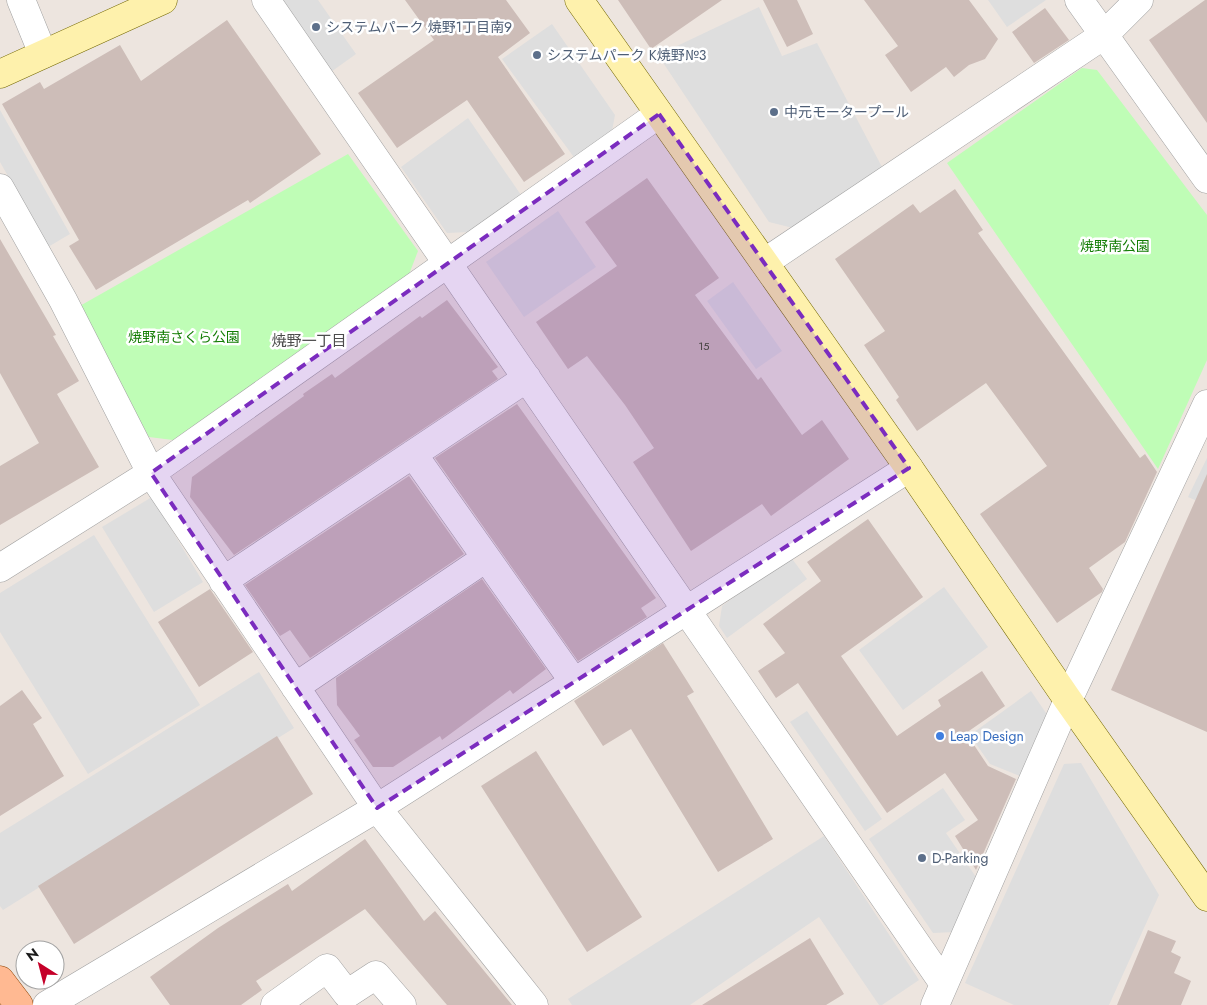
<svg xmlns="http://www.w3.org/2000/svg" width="1207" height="1005" font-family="Jost,'Noto Sans JP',sans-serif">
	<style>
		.park { fill: #bffdb6 }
		.parking { fill: #dedede }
		.building { fill: #cdbdb8 }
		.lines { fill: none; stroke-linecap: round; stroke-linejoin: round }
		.street-casing { stroke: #a1a1a1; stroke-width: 29 }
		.secondary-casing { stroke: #736700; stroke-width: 29 }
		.primary-casing { stroke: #914300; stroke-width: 29 }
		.street { stroke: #fff; stroke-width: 28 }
		.secondary { stroke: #fef1ac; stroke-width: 28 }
		.primary { stroke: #ffb992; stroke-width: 28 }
		.marked { fill: #7b2cbf; fill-opacity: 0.2; stroke: #7b2cbf; stroke-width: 4; stroke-dasharray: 10 6; stroke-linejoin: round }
		.service-dot { fill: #5c6f8a; stroke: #fff; stroke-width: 2 }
		.shop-dot { fill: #3f7fe0; stroke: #fff; stroke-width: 2 }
		.labels { text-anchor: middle; stroke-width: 5; stroke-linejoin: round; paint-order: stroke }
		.number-label { font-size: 11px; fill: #474342 }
		.service-label { font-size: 14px; fill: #4e5e75; stroke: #fff; text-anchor: start }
		.park-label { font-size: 14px; fill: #137d04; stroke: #fff }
		.shop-label { font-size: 14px; fill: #366cbe; stroke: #fff; text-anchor: start }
		.neighbourhood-label { font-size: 15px; fill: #4d4d4d; stroke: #fff }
	</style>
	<rect width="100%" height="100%" fill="#ede5df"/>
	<!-- park -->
	<path class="park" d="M1082,68l15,2 110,145v145l-49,109 -211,-306z
		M348,154l70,97 -10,26 -235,163 -24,-3 -71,-130z"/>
	<!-- parking -->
	<path class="parking" d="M276,0h42l38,54 -28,20z
		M988,0h58l-39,27z
		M759,7l23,49 35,-13 65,124 -89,61 -24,-6 -111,-167z
		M552,24l63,91 -4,21 -35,24 -74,-101z
		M0,110l70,124 -22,13 -48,-85z
		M468,118l53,77 -52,37 -22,1 -46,-66z
		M558,211l38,56 -72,50 -38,-55z
		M733,282l49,69 -26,18 -49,-68z
		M1207,458v47l-19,-8z
		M152,497l51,85 -49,30 -52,-85z
		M94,535l106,170 -112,69 -88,-142v-39z
		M790,556l17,23 -80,59 -8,-12 3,-20z
		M944,587l44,60 -85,63 -44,-60z
		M259,672l35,56 -291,182 -3,-4v-73z
		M1031,691l17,25 -28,60 -30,-12 -20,-29z
		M807,711l75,108 -17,12 -75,-109z
		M1081,763l78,132 -50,110h-95l-49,-22 99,-219z
		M943,788l22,32 -19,13 30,44 -21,55 -22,1 -64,-94z
		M824,836l95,144 -37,25h-3l-60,-88 -129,88h-118l-4,-6z"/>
	<!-- building -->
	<path class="building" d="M405,0h101l24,33 -32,24 67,97 -41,28 -57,-82 -70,48 -39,-55 76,-53z
		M618,0h104l-71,49z
		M763,0h34l16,34 -26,13z
		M864,0h105l29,39 -13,20 -16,6 -15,12 -8,-10 -35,25 -26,-37 13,-9z
		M1205,0h2v123l-58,-83z
		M1045,8l24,32 -35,23 -22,-31z
		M227,20l94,134 -71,49 -2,-3 -152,90 -27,-44 10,-6 -77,-136 38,-22 4,7 76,-44 21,36z
		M647,178l72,100 -24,17 63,85 3,-3 41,58 20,-15 27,39 -78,57 -9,-12 -71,47 -58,-89 21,-14 -29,-43 -38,-49 -19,13 -32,-47 81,-56 -32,-44z
		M955,189l28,41 -5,3 162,225 5,-4 12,18 -32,70 -36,26 14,21 -1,3 -45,31 -77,-109 67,-48 -61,-83 -69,48 -21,-31 3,-3 -35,-52 21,-14 -50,-72 78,-55 7,9z
		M0,239l56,96 -3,1 26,45 -22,13 42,73 -99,58v-59l39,-23 -39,-70z
		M447,300l51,67 -6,4 6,8 -264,176 -44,-58 2,-20 112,-81 -1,-2 29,-20 3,4 85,-62 2,2z
		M517,404l139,194 -15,10 6,9 -69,44 -143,-203z
		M1207,474v258l-96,-42z
		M409,476l55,78 -154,104 -20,-28 -10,6 -35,-51z
		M868,519l55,78 -82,59 56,80 44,-30 -3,-6 44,-29 23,35 -39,27 22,33 28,13 -40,91 -21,-34 23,-16 -33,-47 -58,40 -89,-130 -22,15 -18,-27 27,-18 -22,-29 58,-43 -14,-19z
		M482,579l64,90 -33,25 -3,-4 -68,50 -2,-4 -47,31h-20l-19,-27 6,-4 -23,-31 -1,-27z
		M210,589l43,63 -54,35 -41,-65z
		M663,643l31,49 -7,4 86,143 -55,33 -87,-143 -28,17 -29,-45z
		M22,690l20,28 -9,6 31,52 -64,40v-110z
		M277,736l36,58 -239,150 -36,-58z
		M536,751l106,166 -55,35 -106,-166z
		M365,839l59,82 11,-10 77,94h-65l-82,-96 -109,72 6,9 -21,15h-71l-20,-28 68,-49 70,-44 4,7z
		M1148,930l28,11 -5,11 10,5 -7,16 17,8 -10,24h-64z
		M810,938l34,56 -18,11h-124z"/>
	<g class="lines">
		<!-- street casing -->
		<g class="street-casing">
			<path id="street" d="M21,0l22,54
				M266,0l678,984
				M1079,0l128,179
				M0,188l63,112 88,173 226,335 157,197
				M765,262l339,-227 35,-35
				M413,454l161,228
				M0,568l151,-95 508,-359
				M223,581l304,-203
				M295,687l191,-129
				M47,1005l330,-197 532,-340
				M275,1005l52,-37 20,26 29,-19 26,30
				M935,1005l133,-305 139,-296"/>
		</g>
		<!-- secondary casing -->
		<g class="secondary-casing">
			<path id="secondary" d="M579,0l330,468 159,232 139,197
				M0,74l163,-74"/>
		</g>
		<!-- primary casing -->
		<g class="primary-casing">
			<path id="primary" d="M0,980l19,25"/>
		</g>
		<!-- street -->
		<use href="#street" class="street"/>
		<!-- secondary -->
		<use href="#secondary" class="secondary"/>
		<!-- primary -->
		<use href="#primary" class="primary"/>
	</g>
	<!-- marked area -->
	<path class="marked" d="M659,114l250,354 -532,340 -226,-335z"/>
	<!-- markers -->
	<g class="service-dot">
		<circle cx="316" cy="27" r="5"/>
		<circle cx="537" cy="55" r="5"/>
		<circle cx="774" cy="112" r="5"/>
		<circle cx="922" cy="858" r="5"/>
	</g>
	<circle class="shop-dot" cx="940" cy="736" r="5"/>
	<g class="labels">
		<!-- number labels -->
		<g class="number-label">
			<text x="704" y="350">15</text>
		</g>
		<!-- service labels -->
		<g class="service-label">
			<text x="326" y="32">システムパーク 焼野1丁目南9</text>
			<text x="547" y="60">システムパーク K焼野№3</text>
			<text x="784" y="117">中元モータープール</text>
			<text x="932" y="863">D-Parking</text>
		</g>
		<!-- park labels -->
		<g class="park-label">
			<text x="1115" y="251">焼野南公園</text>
			<text x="184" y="342">焼野南さくら公園</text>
		</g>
		<!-- shop labels -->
		<g class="shop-label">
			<text x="950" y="741">Leap Design</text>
		</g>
		<!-- neighbourhood labels -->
		<g class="neighbourhood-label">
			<text x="309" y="346">焼野一丁目</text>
		</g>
	</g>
	<!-- north arrow -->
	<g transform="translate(40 965) rotate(324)"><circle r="24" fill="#ffffff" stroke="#a3a3a3"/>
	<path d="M0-4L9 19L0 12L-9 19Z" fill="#c50029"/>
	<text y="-8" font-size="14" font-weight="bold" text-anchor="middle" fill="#1a1a1a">N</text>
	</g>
</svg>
